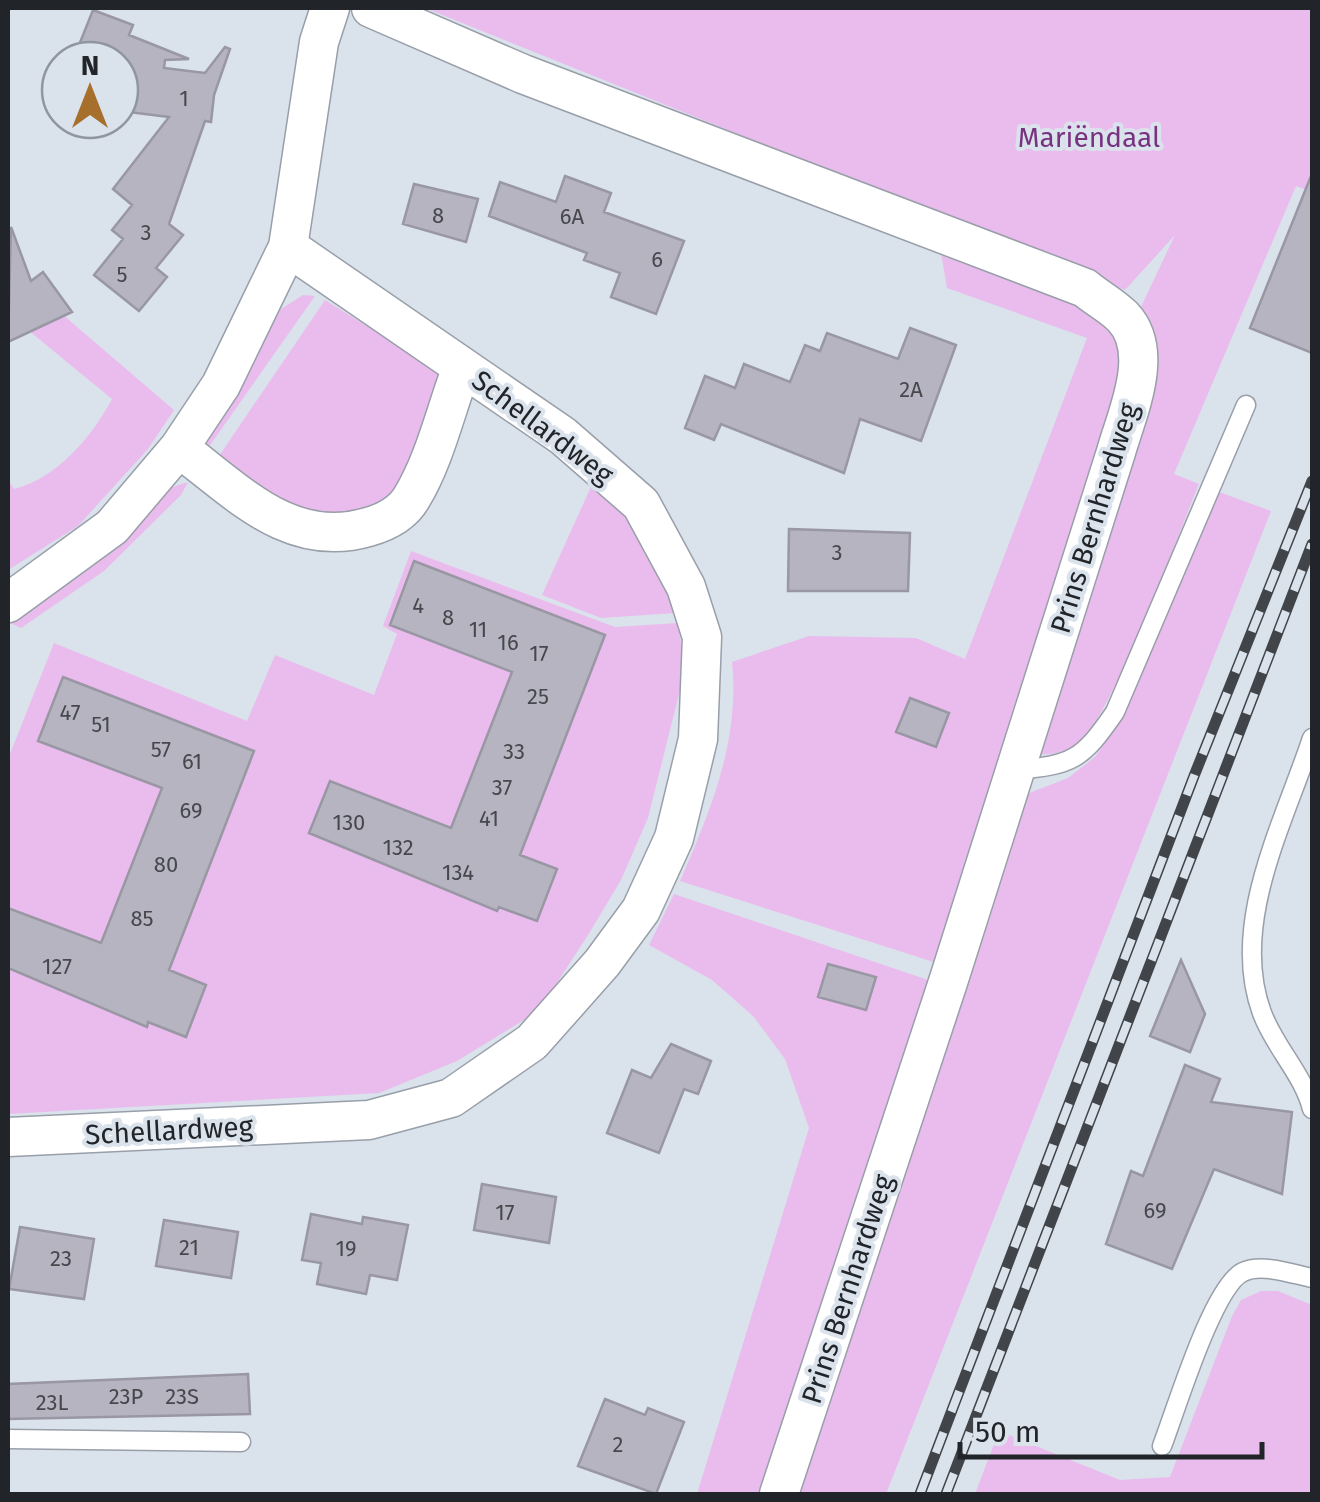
<svg xmlns="http://www.w3.org/2000/svg" width="1320" height="1502" font-family="'Fira Sans',sans-serif">
	<style>
		.green { fill: #eabced }
		.building { fill: #b5b4c0; stroke: #9897a3; stroke-width: 2.5 }
		.lines { fill: none; stroke-linecap: round; stroke-linejoin: round }
		.lane-casing { stroke: #989fa9; stroke-width: 21 }
		.street-casing { stroke: #989fa9; stroke-width: 41 }
		.lane { stroke: #fff; stroke-width: 18 }
		.street { stroke: #fff; stroke-width: 38 }
		.rail-casing { stroke: #414449; stroke-width: 11 }
		.rail { stroke: #dae2ec; stroke-width: 8; stroke-dasharray: 22; stroke-linecap: butt }
		.labels { text-anchor: middle; stroke-width: 8; stroke-linejoin: round; paint-order: stroke }
		.number-label { font-size: 22px; fill: #46484e }
		.park-label { font-size: 28px; fill: #793280; stroke: #dae2ec }
		.street-label { font-size: 28px; fill: #212428; stroke: #dae2ec }
	</style>
	<rect width="100%" height="100%" fill="#dae2ec"/>
	<!-- green -->
	<path class="green" d="M425,8h887v184l-16,-6 -122,288 25,10c-21,50 -87,233 -121,260 -14,10 -28,10 -44,11l120,-403 -2,-24 -11,-21 34,-72 -50,55z
		M940,247c49,18 159,43 178,96 4,11 3,27 4,39l-182,582 -260,-83c31,-71 60,-141 52,-219l77,-26 107,2 49,21 122,-321 -140,-50z
		M34,290l140,120 -26,39 -70,77 -70,44v-90l6,9c42,-10 78,-52 98,-90l-95,-78z
		M303,295l12,1 -109,155 -4,-14 46,-67 33,-61z
		M325,300l104,65 11,13 -33,104 -20,25 -37,15 -51,-5 -82,-58z
		M595,478c31,40 74,83 80,135l-74,5 -59,-23z
		M188,482l-7,13 -77,76 -83,57 -11,-5 82,-57 75,-77z
		M1219,492l52,19 -385,983h-94l232,-699 44,-17 27,-21 28,-40z
		M411,551l204,76 63,-4 7,47 -37,148 -27,62 -33,55 -39,60 -25,25 -67,41 -78,32 -371,21v-355l46,-116 193,78 28,-66 99,40 23,-61 -14,-8z
		M674,894l260,88 -168,512h-69l112,-366 -24,-69 -32,-43 -41,-36 -63,-35z
		M1261,1291h17l34,14v189h-337l24,-63 121,49 50,-3 62,-161 9,-16z"/>
	<!-- building -->
	<path class="building" d="M93,10l40,15 -4,10 60,24 -24,1 -1,8 41,5 20,-26 5,2 -16,46 -3,27 -6,-1 -36,103 14,11 -27,33 11,9 -28,34 -45,-36 29,-36 -11,-9 20,-25 -19,-16 56,-72 -49,-6v-51h-47z
		M565,176l46,17 -7,19 80,29 -28,73 -45,-17 9,-24 -36,-13 3,-7 -98,-37 11,-34 56,20z
		M1311,176h1v177l-62,-25z
		M414,184l64,15 -12,43 -63,-18z
		M11,227l20,54 12,-9 29,40 -64,30z
		M910,328l46,17 -35,96 -61,-22 -16,54 -123,-49 -7,16 -29,-12 20,-52 30,12 9,-24 46,18 15,-37 15,6 7,-18 71,26z
		M789,529l121,4 -2,58h-120z
		M414,561l191,74 -85,220 37,14 -20,52 -38,-14 -2,4 -188,-78 21,-52 121,47 61,-156 -122,-47z
		M63,677l191,74 -85,219 37,15 -20,52 -38,-15 -1,5 -139,-59v-60l93,35 61,-155 -124,-47z
		M910,698l39,15 -13,34 -40,-15z
		M1181,960l24,54 -15,38 -40,-16z
		M828,964l48,13 -10,33 -48,-13z
		M671,1044l40,17 -13,33 -14,-5 -25,64 -52,-20 25,-63 19,8z
		M1185,1065l35,14 -9,23 81,10 -10,82 -68,-25 -42,100 -66,-25 25,-73 12,5z
		M482,1184l74,13 -7,46 -75,-13z
		M311,1214l51,10 1,-7 45,8 -11,55 -27,-5 -4,19 -49,-10 4,-21 -19,-3z
		M164,1220l74,12 -7,46 -75,-12z
		M20,1227l74,12 -10,60 -75,-10z
		M248,1374l2,40 -242,5v-35z
		M605,1399l40,16 3,-7 36,14 -28,72 -78,-28z"/>
	<g class="lines">
		<!-- lane casing -->
		<g class="lane-casing">
			<path id="lane" d="M1312,738c-28,85 -83,186 -50,275 13,35 41,61 50,96
				M1015,770c58,-5 67,-10 100,-58l131,-307
				M8,1439l233,3
				M1162,1446c14,-36 51,-160 81,-174 19,-9 50,2 69,6"/>
		</g>
		<!-- street casing -->
		<g class="street-casing">
			<path id="street" d="M371,8l152,66 562,214c12,10 27,18 38,29 33,35 4,96 -7,135l-167,527 -170,515
				M179,448c58,43 111,102 189,79 18,-5 35,-14 44,-30 23,-38 34,-88 50,-130
				M8,603l104,-76 67,-79 42,-63 67,-138 31,-205 11,-34
				M8,1137l361,-17 82,-22 81,-56 70,-79 39,-53 33,-72 24,-99 4,-102 -16,-50 -45,-83 -78,-68 -275,-189"/>
		</g>
		<!-- lane -->
		<use href="#lane" class="lane"/>
		<!-- street -->
		<use href="#street" class="street"/>
		<!-- rail casing -->
		<g class="rail-casing">
			<path id="rail" d="M920,1494l274,-718 118,-295
				M946,1494l366,-950"/>
		</g>
		<!-- rail -->
		<use href="#rail" class="rail"/>
	</g>
	<g class="labels">
		<!-- number labels -->
		<g class="number-label">
			<text x="184" y="106">1</text>
			<text x="438" y="223">8</text>
			<text x="572" y="224">6A</text>
			<text x="146" y="240">3</text>
			<text x="657" y="267">6</text>
			<text x="122" y="282">5</text>
			<text x="911" y="397">2A</text>
			<text x="837" y="560">3</text>
			<text x="418" y="613">4</text>
			<text x="448" y="625">8</text>
			<text x="478" y="637">11</text>
			<text x="508" y="650">16</text>
			<text x="539" y="661">17</text>
			<text x="538" y="704">25</text>
			<text x="70" y="720">47</text>
			<text x="101" y="732">51</text>
			<text x="161" y="757">57</text>
			<text x="514" y="759">33</text>
			<text x="192" y="769">61</text>
			<text x="502" y="795">37</text>
			<text x="191" y="818">69</text>
			<text x="489" y="826">41</text>
			<text x="349" y="830">130</text>
			<text x="398" y="855">132</text>
			<text x="166" y="872">80</text>
			<text x="458" y="880">134</text>
			<text x="142" y="926">85</text>
			<text x="57" y="974">127</text>
			<text x="1155" y="1218">69</text>
			<text x="505" y="1220">17</text>
			<text x="189" y="1255">21</text>
			<text x="346" y="1256">19</text>
			<text x="61" y="1266">23</text>
			<text x="126" y="1404">23P</text>
			<text x="182" y="1404">23S</text>
			<text x="52" y="1410">23L</text>
			<text x="618" y="1452">2</text>
		</g>
		<!-- park labels -->
		<g class="park-label">
			<text x="1089" y="147">Mariëndaal</text>
		</g>
		<!-- street labels -->
		<g class="street-label">
			<text transform="translate(543 427) rotate(37)" y="10">Schellardweg</text>
			<text transform="translate(1094 518) rotate(-73)" y="10">Prins Bernhardweg</text>
			<text transform="translate(169 1130) rotate(-3)" y="10">Schellardweg</text>
			<text transform="translate(847 1289) rotate(-72)" y="10">Prins Bernhardweg</text>
		</g>
	</g>
	<!-- border -->
	<rect width="1320" height="1502" fill="none" stroke="#212428" stroke-width="20"/>
	<!-- north arrow -->
	<g transform="translate(90 90)"><circle r="48" fill="#dae2ec" stroke="#90969e" stroke-width="2.5"/>
	<path d="M0-8L18 38L0 25L-18 38Z" fill="#a76f2c"/>
	<text y="-15" font-size="28" font-weight="bold" text-anchor="middle" fill="#212428">N</text>
	</g>
	<!-- scale -->
	<path d="M960 1442v15h302v-15" fill="none" stroke="#212428" stroke-width="5"/>
	<text x="975" y="1442" font-size="30" fill="#212428" stroke="#dae2ec" stroke-width="8" paint-order="stroke">50 m</text>
</svg>
